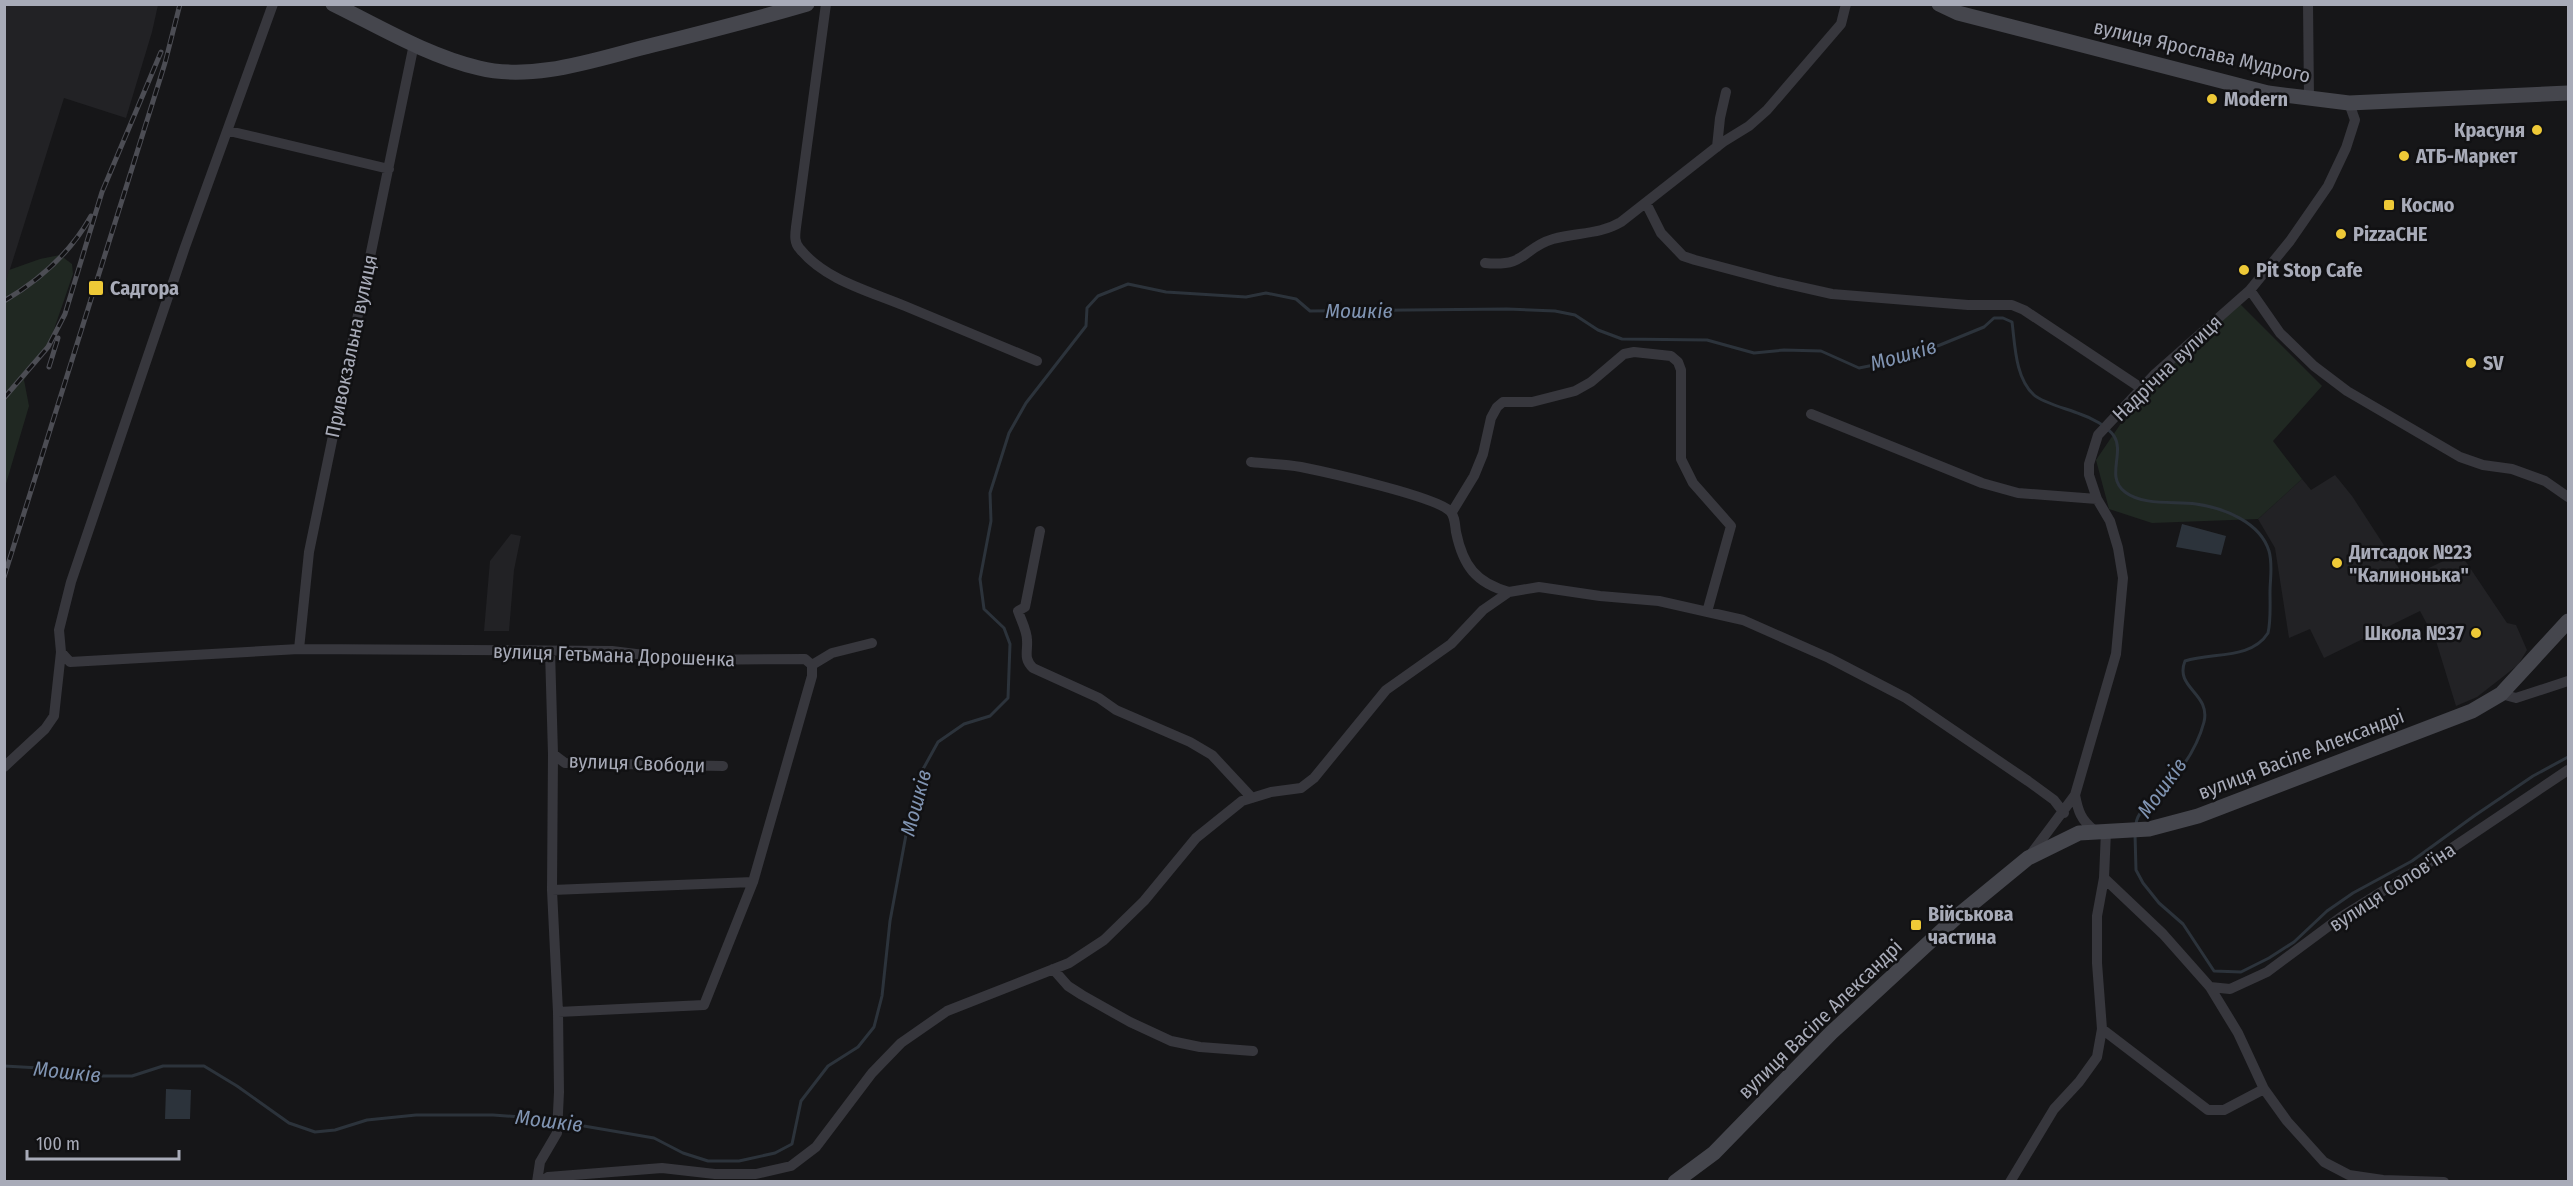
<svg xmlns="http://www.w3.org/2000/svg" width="2573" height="1186" font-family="'Fira Sans Condensed',sans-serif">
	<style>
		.built { fill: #222225 }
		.green { fill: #202822 }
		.water { fill: #2c333b }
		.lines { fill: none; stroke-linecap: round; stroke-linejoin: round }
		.stream { stroke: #2c333b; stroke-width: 3 }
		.minor { stroke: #37373d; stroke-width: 10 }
		.secondary { stroke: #45464d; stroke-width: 15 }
		.rail-casing { stroke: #4c4d54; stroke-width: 5 }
		.rail { stroke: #111113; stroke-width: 3; stroke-dasharray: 9; stroke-linecap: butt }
		.poi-dot { fill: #eec937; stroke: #111113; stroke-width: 2 }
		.labels { text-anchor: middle; stroke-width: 5; stroke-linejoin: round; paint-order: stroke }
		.street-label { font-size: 20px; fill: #a8abb8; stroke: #111113 }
		.poi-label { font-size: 20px; font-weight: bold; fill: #a8abb8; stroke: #111113; text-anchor: start }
		.water-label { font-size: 21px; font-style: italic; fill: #8094b2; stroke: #111113 }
	</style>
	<rect width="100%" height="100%" fill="#161618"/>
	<!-- built -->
	<path class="built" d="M5,5h153l-6,27 -26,86 -62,-20 -59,187z
		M2335,475l17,21 54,83 54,-26 47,70 9,2 11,25 -9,15 -41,32 -21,9 -20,-65 -16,-30 -96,47 -14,-29 -21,9 -14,-90 -17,-29 44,-40 9,11z
		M511,534l10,2 -7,34 -5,61h-25l6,-70z"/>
	<!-- green -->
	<path class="green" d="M60,255l12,9 1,10 -23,67 -26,39 5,26 -24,81v-202l4,-15 31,-11z
		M2239,303l83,83 -49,55 29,38 -44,40 -106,4 -43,-14 -13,-49 47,-69z"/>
	<!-- water -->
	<path class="water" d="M2182,524l44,12 -5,19 -45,-8z
		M166,1089l25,1 -1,29h-25z"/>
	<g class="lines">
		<!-- stream -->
		<path class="stream" d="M2135,834l1,36 7,13 16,20 24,21 31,47 27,1 28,-14 25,-16 33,-31 26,-18 59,-32 62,-45 59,-40 35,-19
			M4,1066l54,3 27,7h47l31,-10h41l33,20 52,37 26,9 20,-2 32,-10 49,-5h77l44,3 117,20 29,15 25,8h31l36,-8 17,-9 9,-43 27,-35 30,-19 16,-20 8,-31 8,-75 21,-113 11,-37 16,-29 26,-18 26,-8 18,-18 2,-54 -6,-16 -20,-19 -4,-30 11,-58 -1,-28 19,-60 17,-30 60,-77 1,-18 11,-12 30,-12 38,8 80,5 20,-4 30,6 14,12 197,-2 48,2 20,4 23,15 24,9 85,1 47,13 30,-3 37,1 38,17 35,-7 46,-16 44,-18 10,-9h9l9,4c3,22 3,56 22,73 9,8 34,14 46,19 12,4 27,12 34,22 11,17 -9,41 11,56 18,14 50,9 71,12 28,4 64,18 73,47 4,14 1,28 1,41 0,14 1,28 -2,41 -17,27 -56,19 -83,28 -11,27 26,32 19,61 -5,19 -16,38 -28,53 -11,14 -39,33 -40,49"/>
		<!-- minor -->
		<path class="minor" d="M826,4l-30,223c-1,8 -2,16 4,22 25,31 69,42 105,57 44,18 88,37 132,55
			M2308,4l1,94
			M229,131l160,38
			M1717,147l3,-29 6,-26
			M1646,203l15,30 22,23 12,4 83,22 54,12 136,11h44l12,5 117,78
			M1485,263c43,4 37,-15 68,-24 24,-7 46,-4 68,-17l102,-80 26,-16 18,-16 74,-86 5,-20
			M2250,290l30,43 34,33 33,25 113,66 23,8 29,4 33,12 23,16
			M1811,414l171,69 36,10 79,6
			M1251,462c16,2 33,2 50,5 25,5 133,29 149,44 5,5 5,14 6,21 7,34 20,51 53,60
			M1452,512l22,-36 9,-22 8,-36 6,-11 6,-5h29l43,-11 16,-9 33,-28 10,-2 37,4 7,6 3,8v89l12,24 38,43 -24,86
			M1040,531l-15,76 -7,4c3,9 9,20 9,29 1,12 -4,18 6,28l66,30 17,12 74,32 22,13 40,43
			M299,649l10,-97 105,-508
			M61,652l9,10 229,-13 313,2 72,9 121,-1 7,6v11l-59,206 -49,123 -146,7
			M812,665l20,-12 40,-10
			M2501,694l15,4 52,-17
			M553,754l12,9 158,3
			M4,767l41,-38 9,-13 7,-64 -2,-22 12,-48 114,-335 88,-243
			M2075,795c3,16 6,25 19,35
			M2031,854l44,-59 41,-141 7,-76 -5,-30 -8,-27 -13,-22 -8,-24v-11l9,-29 57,-61 95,-84 40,-49 38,-55 18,-38 9,-28 -6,-17
			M2104,878l59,56 47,53 28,46 26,56 23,32 37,41 25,13 34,5 61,2
			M552,890l201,-8
			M1053,969l15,17 14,9 48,27 41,19 29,6 53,4
			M2210,987l20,2 37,-17 74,-55 108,-67 119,-80
			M2102,1029l106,81h16l40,-21
			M537,1182l3,-20 17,-29 2,-41 -1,-80 -6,-122 1,-136 -3,-103
			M541,1182l7,-5 114,-9 53,6h41l35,-8 25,-19 56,-74 29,-30 46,-32 122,-48 35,-23 40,-39 52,-63 46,-37 29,-9 30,-4 13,-10 72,-88 65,-46 32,-34 26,-18 30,-5 61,9 59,5 84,19 86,38 77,40 122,83 26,19 10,13
			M2010,1182l44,-73 25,-27 18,-25 5,-28 -5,-66v-47l7,-38 2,-47"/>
		<!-- secondary -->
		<path class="secondary" d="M333,4c47,23 95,52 146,64 56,14 120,-10 174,-23 52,-13 103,-26 154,-41
			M1939,4l19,9 310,80 41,5 40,5 219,-10
			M1675,1182l39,-29 117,-120 130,-120 67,-55 51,-25 70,-4 49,-13 274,-105 29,-17 67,-73"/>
		<!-- rail casing -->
		<g class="rail-casing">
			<path id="rail" d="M4,301c36,-21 67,-49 87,-85
				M49,367l9,-29
				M4,398l44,-51 17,-33 37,-122 59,-140
				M4,577l161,-514 15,-59"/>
		</g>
		<!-- rail -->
		<use href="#rail" class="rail"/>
	</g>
	<!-- markers -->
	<g class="poi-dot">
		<circle cx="2212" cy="99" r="6"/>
		<circle cx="2537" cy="130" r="6"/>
		<circle cx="2404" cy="156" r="6"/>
		<rect x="2383" y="199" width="12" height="12" rx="3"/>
		<circle cx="2341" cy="234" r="6"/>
		<circle cx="2244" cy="270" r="6"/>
		<rect x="88" y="280" width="16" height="16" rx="3"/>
		<circle cx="2471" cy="363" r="6"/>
		<circle cx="2337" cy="563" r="6"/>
		<circle cx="2476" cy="633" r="6"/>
		<rect x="1910" y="919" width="12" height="12" rx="3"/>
	</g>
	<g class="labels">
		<!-- street labels -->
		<g class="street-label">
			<text transform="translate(2202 51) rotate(13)" y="7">вулиця Ярослава Мудрого</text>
			<text transform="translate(351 346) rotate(-78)" y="7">Привокзальна вулиця</text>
			<text transform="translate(2167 368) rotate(-44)" y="7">Надрічна вулиця</text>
			<text transform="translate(614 655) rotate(2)" y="7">вулиця Гетьмана Дорошенка</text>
			<text transform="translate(2301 754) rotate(-21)" y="7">вулиця Васіле Александрі</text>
			<text transform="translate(637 763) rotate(2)" y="7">вулиця Свободи</text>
			<text transform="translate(2392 887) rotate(-33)" y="7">вулиця Солов'їна</text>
			<text transform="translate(1820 1019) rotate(-44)" y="7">вулиця Васіле Александрі</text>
		</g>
		<!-- poi labels -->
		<g class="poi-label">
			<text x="2224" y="106">Modern</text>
			<text x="2525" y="137" text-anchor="end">Красуня</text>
			<text x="2416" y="163">АТБ-Маркет</text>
			<text x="2401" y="212">Космо</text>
			<text x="2353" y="241">PizzaCHE</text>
			<text x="2256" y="277">Pit Stop Cafe</text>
			<text x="110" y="295">Садгора</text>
			<text x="2483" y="370">SV</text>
			<text x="2349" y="559">Дитсадок №23<tspan x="2349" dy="23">"Калинонька"</tspan></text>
			<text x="2464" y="640" text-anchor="end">Школа №37</text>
			<text x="1928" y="921">Військова<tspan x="1928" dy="23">частина</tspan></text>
		</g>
		<!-- water labels -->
		<g class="water-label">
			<text x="1359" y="318">Мошків</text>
			<text transform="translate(1903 355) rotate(-16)" y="7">Мошків</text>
			<text transform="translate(2162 788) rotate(-54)" y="7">Мошків</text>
			<text transform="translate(916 803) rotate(-75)" y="7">Мошків</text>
			<text transform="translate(67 1072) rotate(6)" y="7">Мошків</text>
			<text transform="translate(549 1121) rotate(7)" y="7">Мошків</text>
		</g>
	</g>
	<!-- border -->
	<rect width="2573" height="1186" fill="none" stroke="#a8abb8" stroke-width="12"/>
	<!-- scale -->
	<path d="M27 1150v9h152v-9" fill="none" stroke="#a8abb8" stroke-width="3"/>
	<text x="36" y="1150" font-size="18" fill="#a8abb8" stroke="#111113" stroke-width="4.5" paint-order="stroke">100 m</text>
</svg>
